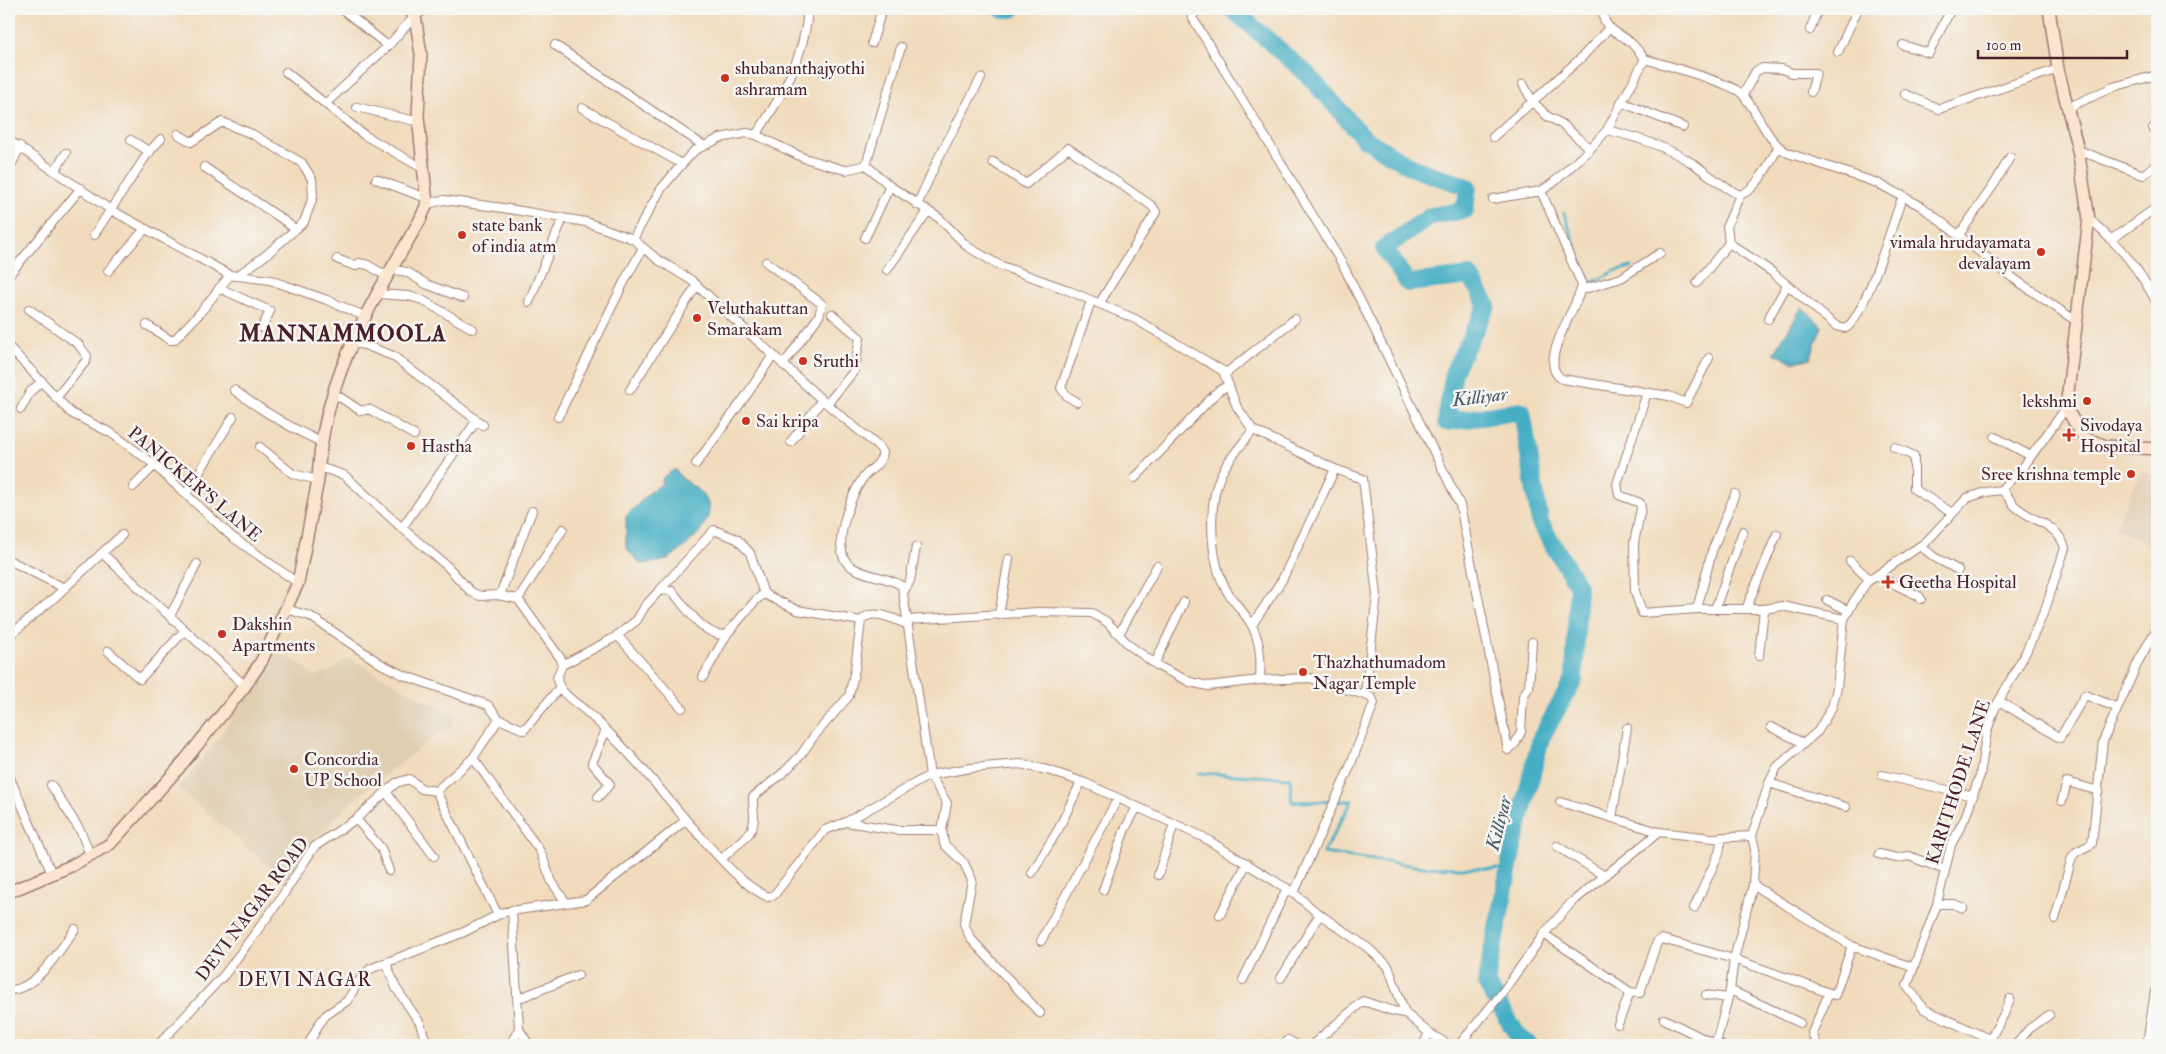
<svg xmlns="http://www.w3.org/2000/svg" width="2166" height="1054" font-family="'IM FELL Double Pica',serif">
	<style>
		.built { fill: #e0ceb1 }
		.water { fill: #46afc5; stroke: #486778 }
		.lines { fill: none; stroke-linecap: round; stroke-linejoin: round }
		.stream { stroke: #46afc5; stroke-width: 3 }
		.river { stroke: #46afc5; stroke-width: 18 }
		.street-casing { stroke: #9e7d74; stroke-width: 10 }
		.secondary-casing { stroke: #9e7d74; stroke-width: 14 }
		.street { stroke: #fff; stroke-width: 8 }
		.secondary { stroke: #fbe5cf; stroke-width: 11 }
		.poi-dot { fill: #c8321e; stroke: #f6f6f2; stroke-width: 2 }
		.labels { text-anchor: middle; stroke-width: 5; stroke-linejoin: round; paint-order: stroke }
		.poi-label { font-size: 18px; fill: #4a1f2b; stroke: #f6f6f2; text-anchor: start }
		.street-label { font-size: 18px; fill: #4a1f2b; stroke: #f6f6f2 }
		.water-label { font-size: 19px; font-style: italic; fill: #485969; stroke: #f6f6f2 }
		.neighbourhood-label { font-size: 19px; letter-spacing: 1px; fill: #4a1f2b; stroke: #f6f6f2 }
		.district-label { font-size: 22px; font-weight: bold; letter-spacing: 1px; fill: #4a1f2b; stroke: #f6f6f2 }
	</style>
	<rect width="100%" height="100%" fill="#f6f6f2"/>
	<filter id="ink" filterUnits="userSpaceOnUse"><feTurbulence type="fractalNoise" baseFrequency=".02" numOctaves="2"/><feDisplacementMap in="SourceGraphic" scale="10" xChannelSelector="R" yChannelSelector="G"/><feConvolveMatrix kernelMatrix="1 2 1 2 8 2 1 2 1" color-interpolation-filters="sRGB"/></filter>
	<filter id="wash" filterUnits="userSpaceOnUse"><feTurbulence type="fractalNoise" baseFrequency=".0096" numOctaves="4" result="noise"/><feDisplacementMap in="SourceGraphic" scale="20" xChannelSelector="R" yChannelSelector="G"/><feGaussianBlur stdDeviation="1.12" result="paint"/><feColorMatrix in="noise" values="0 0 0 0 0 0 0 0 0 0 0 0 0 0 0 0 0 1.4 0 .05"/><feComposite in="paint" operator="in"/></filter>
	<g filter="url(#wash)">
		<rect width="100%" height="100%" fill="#f1dbbc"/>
		<!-- built -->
		<path class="built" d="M2142,471l15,6v71l-43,-21z
			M277,653l19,8 19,15 17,-6 16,-13 69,39 20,10 18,7 -3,16 -16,6 -81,64 -18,18 -30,33 -20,31 -109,-93 36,-44z"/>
		<!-- water -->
		<path class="water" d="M1802,307l20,19 -12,33 -17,3 -19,-9z
			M675,469c7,14 24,16 32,32 11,20 -24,50 -41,59 -7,3 -18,3 -26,4l-14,-17v-31l25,-25 10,-6 2,-8z"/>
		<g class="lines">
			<!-- stream -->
			<path class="stream" d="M1564,213l16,46 11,24 24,-12 17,-4
				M1199,773l91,5 2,24 60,-1 -29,52 101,14 84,2"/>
			<!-- river -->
			<path class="river" d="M1002,9h10
				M1232,9l75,65 58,65 48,29 55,19 -3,23 -34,6 -47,32 24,35 62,-7 17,29 -33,66 -8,51 76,-11 18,112 38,63 -4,93 -33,59 -28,109 -27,136 32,53 11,9"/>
		</g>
	</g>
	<g filter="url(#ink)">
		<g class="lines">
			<!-- street casing -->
			<g class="street-casing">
				<path id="street" d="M342,9l46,37
					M1197,9l-5,8 151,248 117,240 48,245 7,-6 6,-12 2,-36 6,-9 3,-45
					M1810,30l8,-21
					M872,43l10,-34
					M555,45l149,101
					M1903,45l26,8 22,-44
					M1838,52l20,-43
					M1645,59c20,6 83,23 96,34 18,18 24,48 47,60l89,30 44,23 92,72 63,43
					M286,72l78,63 60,34
					M1523,84l10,18 14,14 15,8 28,25
					M1905,94l34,15 119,-40
					M1743,95l13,-24 7,-3 19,1 10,4h24l-5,19
					M1621,102l62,25
					M325,104l63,-58 27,-30 11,-7
					M357,107l62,15
					M582,108l100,56
					M2067,108l46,-21 44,-12
					M2153,128l4,7
					M1607,130c30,7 59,16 85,33 16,10 31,25 48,32 18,-6 29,-32 38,-47
					M178,134l13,8 31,-20 30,12 50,29 10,16 1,18 -9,25 -38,33 -29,21
					M756,135c26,-39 49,-78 52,-126
					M1493,137l88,-79 28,-30
					M9,140l102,70 119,65 40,5 57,20 37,16
					M131,140l19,12
					M2078,150l65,25 14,-11
					M993,162l33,22 42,-36 84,58 4,6 -57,92
					M866,165l35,-118
					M204,167l78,52 10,8 1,4
					M9,170l11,-24
					M55,170l11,-17
					M376,179l50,19
					M1541,191l41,94c-3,21 -47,79 -20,94l107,17 17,7 23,-45
					M1740,195l-13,30 2,18 43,29 64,54 10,2c20,-14 47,-106 57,-133
					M1493,199l48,-8 12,-8 37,-34 17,-19 38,-71c-5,-6 -10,-13 -16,-18 -12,-9 -29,-14 -25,-32
					M917,205l21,-46 43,-81
					M2089,219c31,27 49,48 68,84
					M94,235l54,-82 13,-14
					M1959,235l36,-52 15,-26
					M865,238l25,-52
					M633,239l28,-50 21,-25 12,-13 26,-13 27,-5 9,2 48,23 41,12 21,-5 24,21 49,32 29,29 31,18 66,24 70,30 88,52 14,36 16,23c-9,12 -20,24 -28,37 -19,31 -16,95 3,126 7,11 17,20 23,31 10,17 10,37 9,56l50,-2 55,17 7,3 2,5 -25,66 -55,124 21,18 53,37 20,18 17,47 24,20 20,12
					M2112,239l45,-32
					M337,259l18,7 4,-3 9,2 20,12
					M766,262l56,42 -3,12 -36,49
					M887,270l41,-59
					M108,271l37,-42
					M389,274l5,-4 13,2 19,12 37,14
					M9,275l72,-87
					M1697,283l32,-40
					M219,288l51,23 -8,17
					M1581,290l40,-12 39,-25
					M377,294l32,2 13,4 51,29
					M529,302l34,-84
					M29,309l49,35 9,12 -1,5 -30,37
					M1768,319l19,-34
					M147,325l23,15h4l26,-27 30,-38
					M351,343l14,2 28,11 90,69
					M9,347l62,66 40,20 40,29 80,74 67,47
					M1225,374l70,-55
					M234,390c28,21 57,38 89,53
					M630,390l67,-105
					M332,392l29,19 8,-2 45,26
					M1647,393l-30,91 2,11 21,8 1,5 -7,35 1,48 7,22 55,-4h67l18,-3 62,13
					M1077,402l-10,-6 -6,-8 30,-87
					M827,404l27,-33 6,-33 -28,-24
					M21,409l9,-17 12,-11
					M558,417l67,-137 18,-32
					M1253,430l82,39 28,10 14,116 -12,100
					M1995,437l36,19
					M791,442l31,-42
					M260,447l33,27 25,6
					M1894,447l20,9v33l38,24
					M696,464l52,-71 25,-38
					M319,467l25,8 58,53 45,38 24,26 9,4 17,-1 21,4 43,60 1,6 -5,13c1,15 20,25 30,34 37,33 68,71 99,108
					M1135,478l83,-87 11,-6
					M133,487l21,-21
					M2001,490c7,4 8,10 13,15 16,16 44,18 51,43l-19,59 -21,47 -30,54 -8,23 -7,44 -15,43 -14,27 -14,59 -30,82 17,23 78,36
					M186,494l47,-77
					M402,528l75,-108
					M1921,546l13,11 24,13
					M102,553l20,-18
					M9,560l55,28
					M1850,561l20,19
					M1877,576l42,20 2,3
					M660,590l54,-60 23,9 13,14 14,41
					M904,591l6,-10 6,-34
					M500,595l32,-84
					M518,599l45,-70
					M1827,600l22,11
					M286,609l24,7 71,48 22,11 85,30 11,14 -26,39 67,93 12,31 14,21
					M1697,609l15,-58 23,-57
					M1715,609l28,-78
					M1746,609l31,-75
					M999,615l10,-56
					M170,616l27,-52
					M907,620l131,-8 54,1 15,9 22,23 29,21 32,16 18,4 52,-6
					M1252,625l30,-45 53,-111
					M1119,634l38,-68
					M617,635l65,73
					M9,636l45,-38 48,-45 143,133
					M108,651l32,28 45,-49
					M1759,656l5,-47
					M1155,663l29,-61
					M562,665l52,-27 23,-18 8,-14 15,-16 12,1c12,14 34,49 55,43
					M703,677l24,-43 29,-34 8,-6 33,16 64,11
					M1999,701l61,37 25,-43 28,11
					M499,719l25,11 36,-43
					M1771,727l32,16
					M1882,775l91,21
					M9,776l43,98
					M1769,783l77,24
					M51,785l30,47 9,23
					M436,791l62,124
					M386,792l48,64
					M598,797l12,-13 -18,-21 14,-33
					M2062,801l5,-19 32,9
					M1560,802l99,30
					M1612,818l15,-90
					M356,819l25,29 8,23
					M846,822l50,8h46
					M1557,846l46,29
					M1879,854l18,4 12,-2 36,14
					M722,859c8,-11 28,-20 31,-34 3,-9 -1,-19 0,-28l31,-25 16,-16 14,-20 35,-40 6,-27 6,-48c10,-14 34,-2 47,4
					M1032,873l27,-45 22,-46
					M1158,875l16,-51
					M1753,885l99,61
					M1103,890l22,-61 12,-22
					M1937,904h17l9,4
					M1694,908l25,-55 3,-16
					M512,910l7,119 10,16
					M1220,915l27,-52
					M2055,919l17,-62 4,-5 16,-8 11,-103 36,-81 18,-32
					M1544,934l86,58 10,1 17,-51 5,-3 72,20 101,36 17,-49 60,21
					M1041,941l77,-143
					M386,963l10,25 24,35 7,22
					M1281,978l39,-64
					M1243,980l44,-92
					M9,990c27,1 52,-42 66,-61
					M1730,990l70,33
					M1706,995l22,3
					M517,999l61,-24
					M1040,1013l-69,-74 -7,-15 8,-44 -8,-17 -20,-19 -2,-14 5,-27 -17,-28 41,-7 49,-4 31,7 34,12 118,54 91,56
					M1664,1019l42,21 10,3
					M1618,1024l12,-32
					M1288,1040l9,5
					M1989,1041l15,-27 6,-15
					M2147,1044l8,-53
					M158,1045l67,-71 54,-73 35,-54 42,-28 40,-36 13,-4 13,10 14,2 37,-33
					M308,1045l11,-21 7,-9 21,-14 12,-20 11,-12 94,-37 40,-20 82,-12 100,-80c24,26 51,63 82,77l6,-2 51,-65 21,-8 84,-47 -28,-189c-15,-10 -35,-9 -50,-19 -24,-14 -2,-71 11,-89 7,-9 18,-13 20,-26l-4,-5 -57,-47 -131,-120 -34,-21 -24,-20 -47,-17 -83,-14 -59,-8 -17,4
					M510,1045l9,-16
					M1312,1045l51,-44 30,10 12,2
					M1423,1045l6,-12
					M1459,1045l43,-52 42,-59 27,-31 88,-71 53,6 40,-2 17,-53 8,-16 41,-36 14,-24 5,-19 7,-69 10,-18 13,-19 59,-40 41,-44 19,-6 15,-2 23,-24 42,-58
					M1721,1045l-5,-2 14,-53 4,-31 19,-74 2,-36 -3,-13
					M1817,1045l-5,-12 17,-40
					M2016,1045l13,-16 20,-14
					M2141,1045h16"/>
			</g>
			<!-- secondary casing -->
			<g class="secondary-casing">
				<path id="secondary" d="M2049,9l9,60 20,81 11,69 -23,189 18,30 22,8 51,3
					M9,892l62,-26 39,-22 67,-74 68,-84 16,-24 37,-79 20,-103c4,-101 53,-176 102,-260l7,-16 -9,-88 3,-62 -6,-38 -7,-7"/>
			</g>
			<!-- street -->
			<use href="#street" class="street"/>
			<!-- secondary -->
			<use href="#secondary" class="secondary"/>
		</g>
	</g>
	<!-- markers -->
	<g class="poi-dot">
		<circle cx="725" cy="78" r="5"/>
		<circle cx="462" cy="235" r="5"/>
		<circle cx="2041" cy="252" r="5"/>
		<circle cx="697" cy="318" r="5"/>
		<circle cx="803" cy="361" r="5"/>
		<circle cx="2087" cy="401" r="5"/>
		<circle cx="746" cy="421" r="5"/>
		<path d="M2066.5 427.5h5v5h5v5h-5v5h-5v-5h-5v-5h5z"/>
		<circle cx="411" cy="446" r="5"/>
		<circle cx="2131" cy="474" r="5"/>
		<path d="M1885.5 574.5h5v5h5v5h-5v5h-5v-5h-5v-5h5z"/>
		<circle cx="222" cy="634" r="5"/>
		<circle cx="1303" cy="672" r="5"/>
		<circle cx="294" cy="769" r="5"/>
	</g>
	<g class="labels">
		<!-- poi labels -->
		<g class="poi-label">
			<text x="735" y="74">shubananthajyothi<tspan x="735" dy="21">ashramam</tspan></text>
			<text x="472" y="231">state bank<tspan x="472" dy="21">of india atm</tspan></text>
			<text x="2031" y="248" text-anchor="end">vimala hrudayamata<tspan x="2031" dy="21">devalayam</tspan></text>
			<text x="707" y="314">Veluthakuttan<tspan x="707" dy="21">Smarakam</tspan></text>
			<text x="813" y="367">Sruthi</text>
			<text x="2077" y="407" text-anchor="end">lekshmi</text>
			<text x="756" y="427">Sai kripa</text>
			<text x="2080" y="431">Sivodaya<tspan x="2080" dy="21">Hospital</tspan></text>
			<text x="421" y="452">Hastha</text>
			<text x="2121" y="480" text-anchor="end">Sree krishna temple</text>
			<text x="1899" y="588">Geetha Hospital</text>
			<text x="232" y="630">Dakshin<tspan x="232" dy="21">Apartments</tspan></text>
			<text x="1313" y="668">Thazhathumadom<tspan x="1313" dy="21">Nagar Temple</tspan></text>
			<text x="304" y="765">Concordia<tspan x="304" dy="21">UP School</tspan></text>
		</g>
		<!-- street labels -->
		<g class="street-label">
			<text transform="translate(195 484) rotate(40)" y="6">PANICKER'S LANE</text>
			<text transform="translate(1958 782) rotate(-72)" y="6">KARITHODE LANE</text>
			<text transform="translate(252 909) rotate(-53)" y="6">DEVI NAGAR ROAD</text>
		</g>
		<!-- water labels -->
		<g class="water-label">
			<text transform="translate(1480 396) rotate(-7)" y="7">Killiyar</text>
			<text transform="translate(1498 823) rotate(-76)" y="7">Killiyar</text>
		</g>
		<!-- neighbourhood labels -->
		<g class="neighbourhood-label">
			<text x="305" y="986">DEVI NAGAR</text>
		</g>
		<!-- district labels -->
		<g class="district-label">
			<text x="343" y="341">MANNAMMOOLA</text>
		</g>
	</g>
	<!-- margin -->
	<rect width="2166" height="1054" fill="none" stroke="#f6f6f2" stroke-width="30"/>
	<!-- scale -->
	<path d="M1978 50v8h149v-8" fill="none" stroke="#4a1f2b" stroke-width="2.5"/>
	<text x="1986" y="50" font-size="15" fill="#4a1f2b" stroke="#f6f6f2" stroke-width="4" paint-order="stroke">100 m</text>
</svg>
